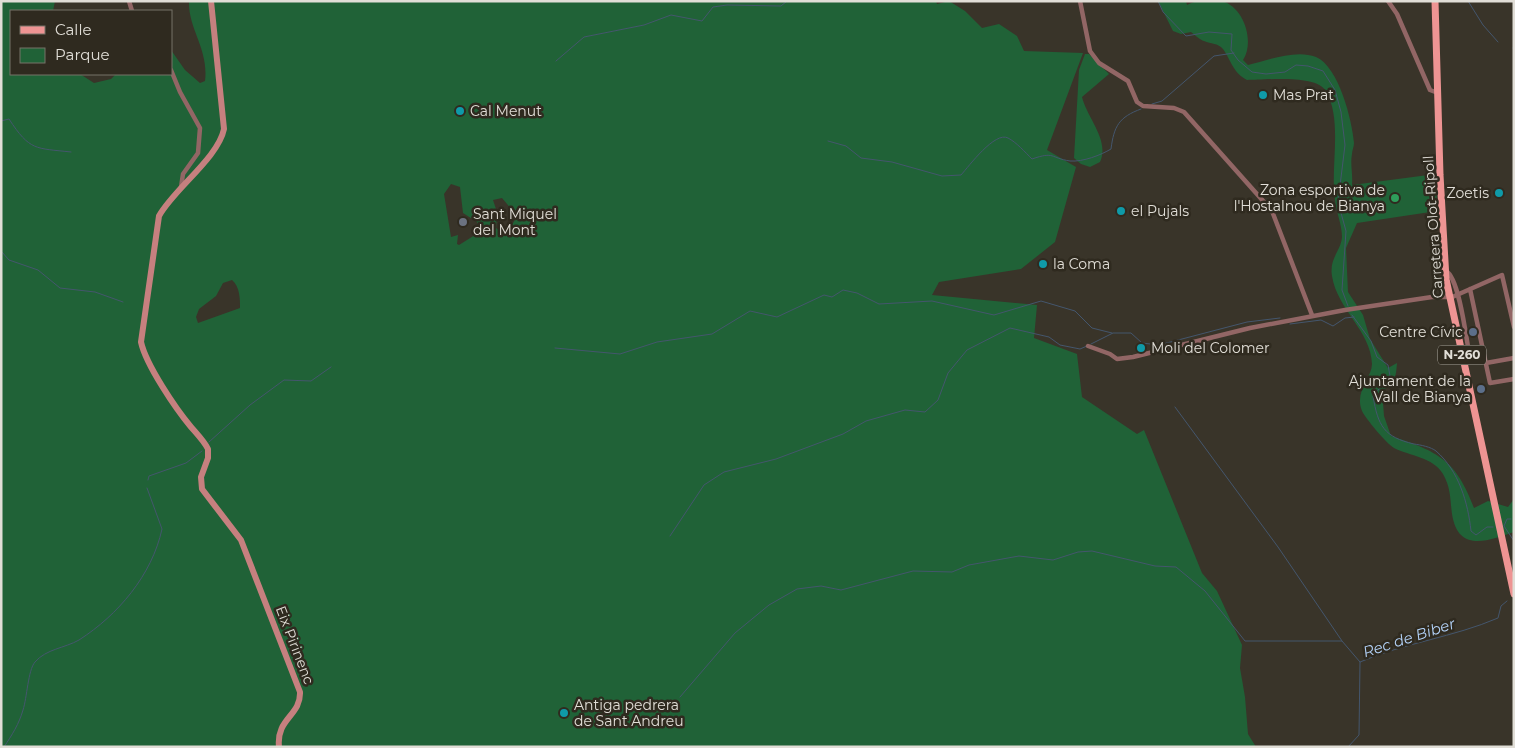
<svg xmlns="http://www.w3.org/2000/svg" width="1515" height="748" font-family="Montserrat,sans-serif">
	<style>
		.green { fill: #206237; fill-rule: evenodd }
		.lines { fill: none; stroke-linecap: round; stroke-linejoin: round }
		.stream { stroke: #44566d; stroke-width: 1 }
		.minor { stroke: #926665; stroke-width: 4.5 }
		.secondary { stroke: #c6807f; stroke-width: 6 }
		.primary { stroke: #ee9493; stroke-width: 7 }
		.culture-dot { fill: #0f9aa8; stroke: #2f2a1f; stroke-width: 2 }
		.leisure-dot { fill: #2e9e5b; stroke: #2f2a1f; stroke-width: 2 }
		.worship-dot { fill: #6b7280; stroke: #2f2a1f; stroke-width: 2 }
		.service-dot { fill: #5c6f8a; stroke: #2f2a1f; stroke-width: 2 }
		.labels { text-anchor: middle; stroke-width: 5; stroke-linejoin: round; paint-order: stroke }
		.shield { fill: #2f2a1f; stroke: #aca8a0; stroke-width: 1 }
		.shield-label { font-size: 12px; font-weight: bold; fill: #e1ded7 }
		.poi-label { font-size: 14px; fill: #e1ded7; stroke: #2f2a1f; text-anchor: start }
		.street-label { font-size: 14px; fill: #e1ded7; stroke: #2f2a1f }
		.water-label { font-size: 15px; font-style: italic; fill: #b3d2f8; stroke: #2f2a1f }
	</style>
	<rect width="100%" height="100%" fill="#393429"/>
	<!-- green -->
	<path class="green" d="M1,1h54l-2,10h-42v63h69l14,9 17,-4 5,-5h55v-24l14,20 15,13 5,-2c4,-32 -17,-52 -16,-80h747l1,3 12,-3 16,10 17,17 17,-4 18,12 7,15 59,2 -36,97 29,17 -21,75 -34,27 -82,13 -7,13 105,10 -3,33 43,16 5,43 55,37 7,-4 58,143 15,18 25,54 -2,23 5,29 3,37 8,13h-1255zM451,184l9,3 3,26 14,9 3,6 -5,7 -16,10 -2,-1 1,-9 -7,2 -7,-43zM502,198l10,12 3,10 -6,9 -9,2 -4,-3 1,-16 -4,-12zM232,280c8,7 8,19 8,28l-42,15 -2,-6 3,-8 17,-13 7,-13z
		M1158,1h28l1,4c7,-4 12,-4 19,-4 5,0 11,-1 16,0 22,6 33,41 21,59l5,5c21,-5 48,-16 68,-8 23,10 36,63 38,86 0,4 -2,7 -2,11 -2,10 1,20 0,31l84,-11 1,37 -80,12 -11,25 2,44 15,23 7,24 18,29 9,-5c-1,13 -2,23 -15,27l2,26 7,20c48,16 65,24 83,72l14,-7 20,6 6,-8v33c-26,9 -56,21 -62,-18 -2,-15 -1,-26 -9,-40 -10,-17 -33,-18 -49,-26 -8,-5 -28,-29 -32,-37 -8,-20 10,-33 10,-47 -1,-33 -35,-55 -40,-88 -3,-18 9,-25 10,-39 0,-13 -6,-25 -7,-37 -5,-33 8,-79 -9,-109 -10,-17 -61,-11 -79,-11 -14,-7 -16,-20 -24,-31 -5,-6 -12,-5 -19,-8 -4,-1 -9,-6 -13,-9l-10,2 -8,-3z
		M1085,54h4l20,20 -27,23c5,21 28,43 18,65l-10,5 -9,-3 -7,-6 5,-88z"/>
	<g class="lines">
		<!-- stream -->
		<path class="stream" d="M1158,1l5,11 23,24 23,-4 23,2 -1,16 7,10 14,12 14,2 19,-2 11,-7 12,1 15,5 12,19 6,22 4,33 -7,57 8,29 -4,59 6,16
			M1468,1l15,24 15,17
			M1513,48h1
			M556,61l28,-24 60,-12 27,-10 31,6 11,-14 14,-2 54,1 6,-5
			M1152,104l10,-3 52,-45 20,-3
			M1,121l8,-2c21,32 26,29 62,33
			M828,141l18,5 15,12 31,4 50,14 19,-1c8,-9 34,-44 47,-37 8,4 17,14 24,21 23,-8 18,-1 38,2 13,1 31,-6 41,-12 3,-23 8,-32 30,-40
			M1,251l8,9 29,10 22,18 35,4 28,10
			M1352,315l19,26 6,16 11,8 2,11 -17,20c5,30 11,41 41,48 7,1 17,3 22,7 23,20 32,52 35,80l5,4 11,-8h6
			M1290,324l31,-4 12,6 12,-8 9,-1
			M1091,344l22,-11h18l11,10 17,2 88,-23 33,-4
			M555,348l65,6 37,-12 55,-8 38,-23 27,6 47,-22 8,2 11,-7 14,3 22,11 53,-3 62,14 47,-14 34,10 17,17 20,5
			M1175,407l103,140 64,94
			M209,442l41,-37 34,-25 27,1 20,-14
			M148,480l1,-4 37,-13 16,-12
			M1511,519h-4l-3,7 10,15
			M670,536l34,-51 20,-13 52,-13 67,-25 23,-13 39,-11 20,2 13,-12 10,-27 19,-23 43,-22 39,9 11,8 20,4 7,-3
			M680,697l55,-64 34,-28 28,-16 24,-3 20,4 72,-19 39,1 17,-7 50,-9 34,4 25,-8 14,-1 63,15 21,1 29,24 40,50h97l18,21
			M4,747c8,-12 15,-23 19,-37 4,-12 5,-40 12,-48 11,-13 30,-14 44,-22 39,-25 73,-65 83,-111l-15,-41
			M1348,747l11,-12 1,-73c44,-19 94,-25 138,-44l3,-12 6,-5"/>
		<!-- minor -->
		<path class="minor" d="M129,1l3,10
			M1080,1l10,50 9,12 29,18 9,21 6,4 31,2 10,4 88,99 40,104
			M1388,1l9,13 33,76 8,3
			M171,70l9,22 20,36 -2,25 -15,21 -2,13
			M1444,266l-3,7 4,24
			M1446,271c13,7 20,65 23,82l-7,2
			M1470,289l20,94 24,-4
			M1450,298l52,-23 12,52
			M1088,346l22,8 7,5 16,-2 117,-29 95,-18 87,-13h17
			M1486,363l28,-5"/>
		<!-- secondary -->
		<path class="secondary" d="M211,1l13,128c-6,29 -50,60 -65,87l-18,126c5,23 35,67 50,85 6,7 13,14 17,22v9l-7,19 1,12 39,51 59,152c1,24 -24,26 -21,55"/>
		<!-- primary -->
		<path class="primary" d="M1435,1l5,174 6,104 68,315"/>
	</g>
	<!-- markers -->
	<g class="culture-dot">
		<circle cx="1263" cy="95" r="5"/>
		<circle cx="460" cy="111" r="5"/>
		<circle cx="1499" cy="193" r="5"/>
		<circle cx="1121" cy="211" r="5"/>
		<circle cx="1043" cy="264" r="5"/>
		<circle cx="1141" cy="348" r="5"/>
		<circle cx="564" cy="713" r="5"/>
	</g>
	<circle class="leisure-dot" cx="1395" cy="198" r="5"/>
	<circle class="worship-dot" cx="463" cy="222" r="5"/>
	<g class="service-dot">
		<circle cx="1473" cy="332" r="5"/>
		<circle cx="1481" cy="389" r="5"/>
	</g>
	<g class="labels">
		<!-- shield labels -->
		<rect class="shield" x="1438" y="345.5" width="48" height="19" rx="4"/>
		<g class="shield-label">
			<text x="1462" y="359">N-260</text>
		</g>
		<!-- poi labels -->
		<g class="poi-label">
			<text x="1273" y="100">Mas Prat</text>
			<text x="470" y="116">Cal Menut</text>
			<text x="1385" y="195" text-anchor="end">Zona esportiva de<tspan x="1385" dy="16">l'Hostalnou de Bianya</tspan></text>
			<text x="1489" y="198" text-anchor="end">Zoetis</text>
			<text x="1131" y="216">el Pujals</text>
			<text x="473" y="219">Sant Miquel<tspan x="473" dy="16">del Mont</tspan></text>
			<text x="1053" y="269">la Coma</text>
			<text x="1463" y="337" text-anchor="end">Centre Cívic</text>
			<text x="1151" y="353">Moli del Colomer</text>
			<text x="1471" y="386" text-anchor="end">Ajuntament de la<tspan x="1471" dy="16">Vall de Bianya</tspan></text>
			<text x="574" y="710">Antiga pedrera<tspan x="574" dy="16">de Sant Andreu</tspan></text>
		</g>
		<!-- street labels -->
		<g class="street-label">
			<text transform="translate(1433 227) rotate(-94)" y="5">Carretera Olot-Ripoll</text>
			<text transform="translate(295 645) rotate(69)" y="5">Eix Pirinenc</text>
		</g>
		<!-- water labels -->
		<g class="water-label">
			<text transform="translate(1409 638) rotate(-18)" y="5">Rec de Biber</text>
		</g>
	</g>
	<!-- border -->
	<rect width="1515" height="748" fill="none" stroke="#e1ded7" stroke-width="5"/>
	<!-- legend -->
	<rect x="10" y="10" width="162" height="65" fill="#2f2a1f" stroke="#767269"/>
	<rect x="20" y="26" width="25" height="8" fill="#ee9493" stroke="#767269"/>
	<text x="55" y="35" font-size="15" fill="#e1ded7">Calle</text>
	<rect x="20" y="48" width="25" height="15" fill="#206237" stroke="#767269"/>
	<text x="55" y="60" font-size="15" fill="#e1ded7">Parque</text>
</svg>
